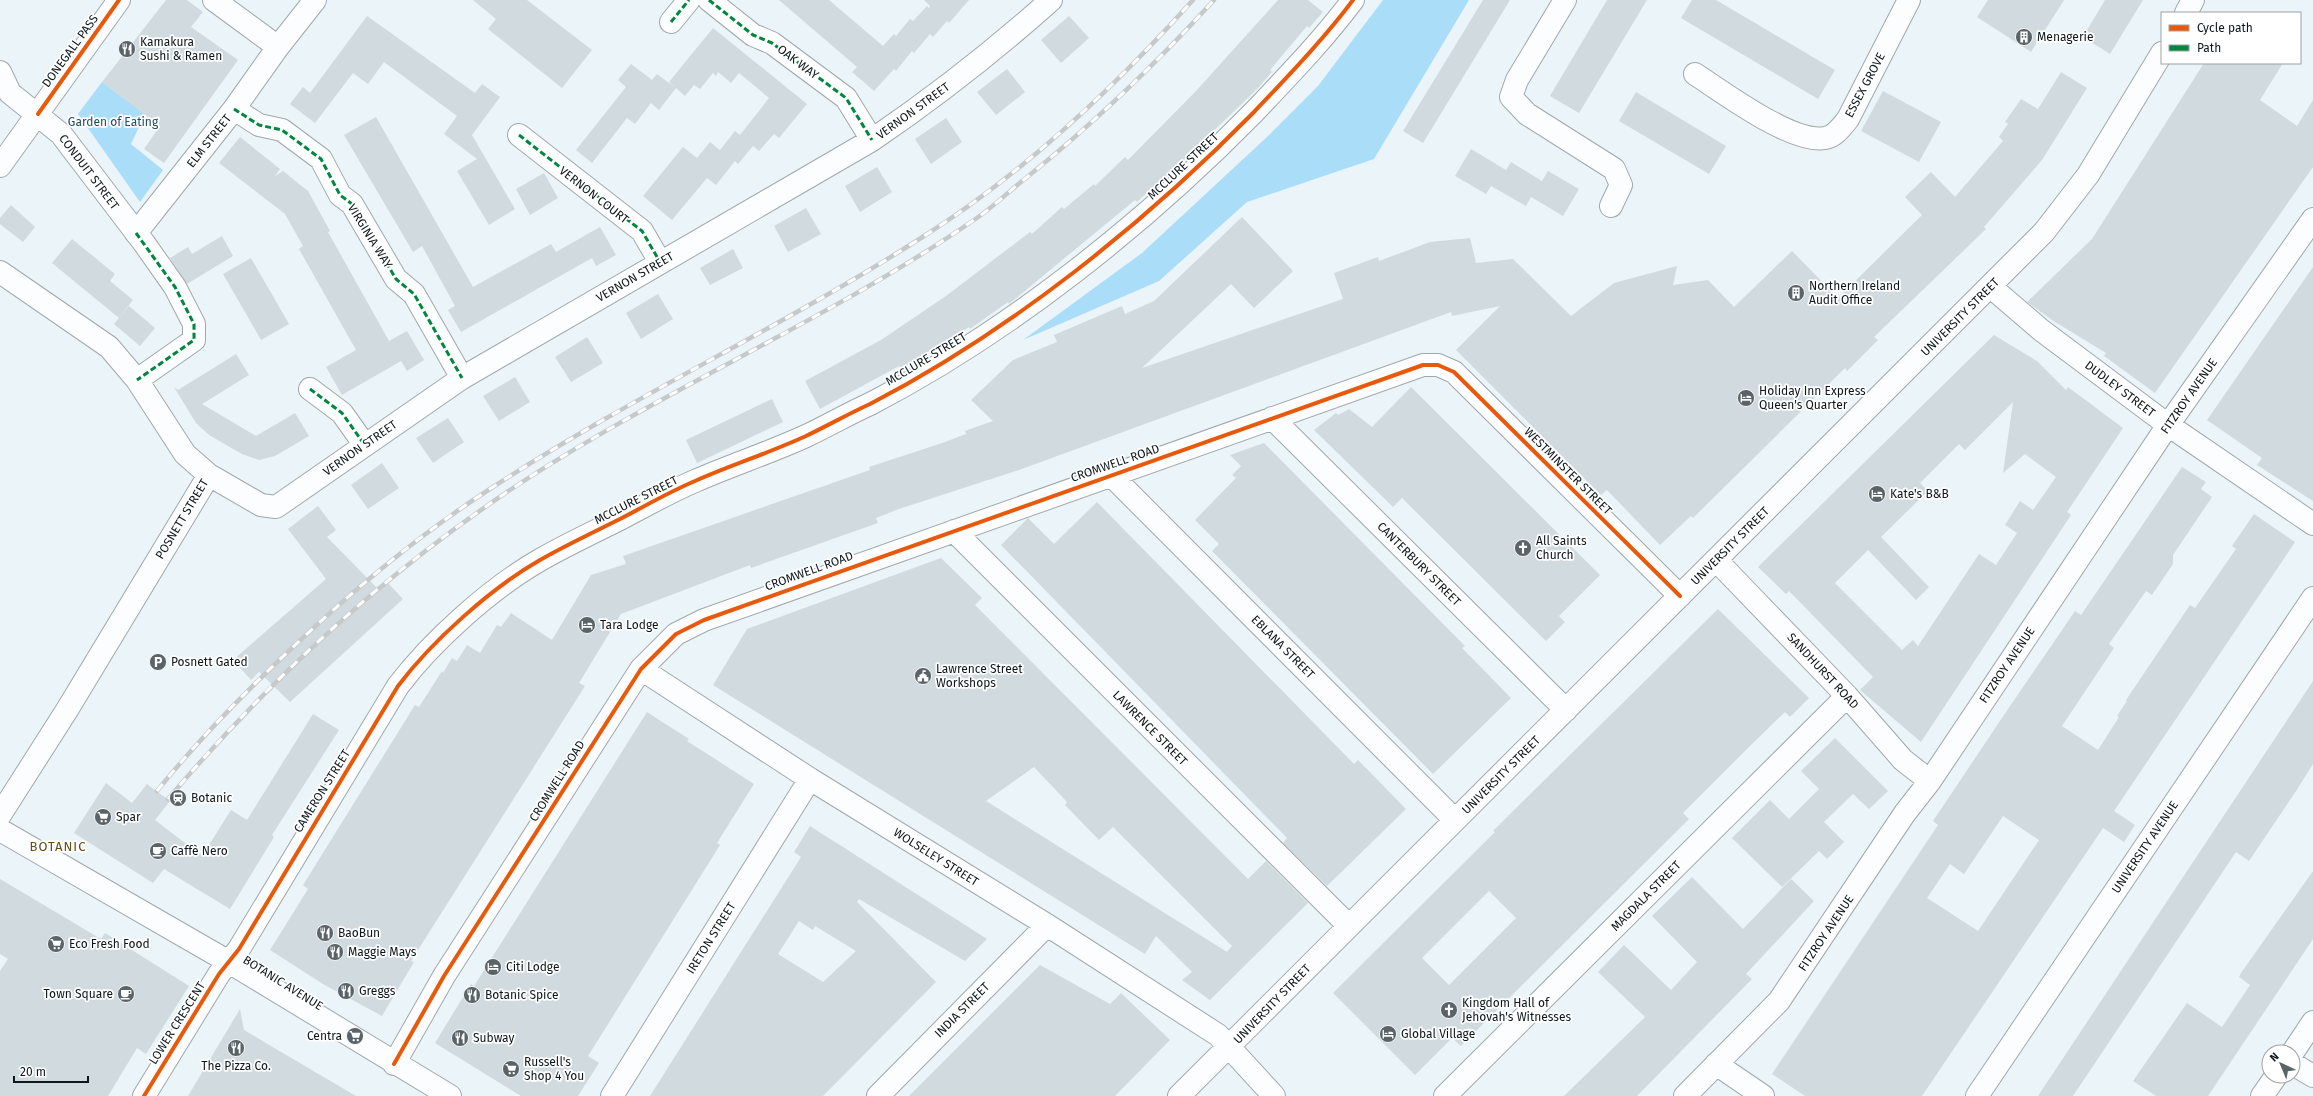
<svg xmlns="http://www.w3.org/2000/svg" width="2313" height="1096" font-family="'Fira Sans',sans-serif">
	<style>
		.green { fill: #a9ddf8 }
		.building { fill: #d1dadf; fill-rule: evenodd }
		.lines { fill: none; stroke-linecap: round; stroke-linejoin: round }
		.minor-casing { stroke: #a0a8ad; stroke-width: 24 }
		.minor { stroke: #fcfdfe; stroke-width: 22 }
		.rail-casing { stroke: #c6c9ca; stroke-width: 4.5 }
		.rail { stroke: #fff; stroke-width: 3; stroke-dasharray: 9; stroke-linecap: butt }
		.quiet { stroke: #00873e; stroke-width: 3; stroke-dasharray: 6 3; stroke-linecap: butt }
		.cycleway-casing { stroke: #fff; stroke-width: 6 }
		.cycleway { stroke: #e8590c; stroke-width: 4 }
		.labels { text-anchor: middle; stroke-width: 3.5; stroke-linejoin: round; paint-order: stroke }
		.poi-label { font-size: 12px; fill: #0c161b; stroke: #fff; text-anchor: start }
		.street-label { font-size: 12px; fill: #0c161b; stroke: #fff }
		.park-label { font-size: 12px; fill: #224e65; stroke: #fff }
		.neighbourhood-label { font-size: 13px; letter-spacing: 1px; fill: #654b11; stroke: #fff }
	</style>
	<rect width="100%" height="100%" fill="#ebf4f8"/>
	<!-- green -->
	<path class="green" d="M1383,0h86l-95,159 -127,43 -88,79 -136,59 119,-87 125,-116 51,-51z
		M102,82l43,32 -14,30 32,26 -23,32 -62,-88z"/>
	<!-- building -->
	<path class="building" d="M166,0h21l16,12 -12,15 47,33 -74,103 -20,-14 16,-23 -58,-44z
		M473,0h54l65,50 -30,38 -74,-59 8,-10z
		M779,0h50l54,46 11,-12 2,2 14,-17 3,2 14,-15 2,2 1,-2 -6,-6h45l-20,23 -2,-2 -14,16 -3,-3 -16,19 -2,-2 -16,20 -2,-2 -20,22 -22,-19 5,-5z
		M1278,0h30l15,12 -14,16 -2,-2 -37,44 2,2 -14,16 -92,89 -1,-1 -28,26 -2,-2 -126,104 -1,-2 -38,27 -1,-2 -29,20 -2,-2 -36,25 -3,-4 -79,43 -15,-28 76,-41 65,-44 84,-64 2,2 30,-27 2,2 30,-25 1,2 30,-29 3,3 68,-69z
		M1483,0h27l-87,143 -20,-12z
		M1607,0h40l-68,113 -29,-17z
		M1692,0h24l119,70 -17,29 -137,-81z
		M1988,0h76l-33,52 -54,-35z
		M2105,0h38l-33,54 -27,-17z
		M367,16l108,77 7,-9 18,13 -28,38 43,74 -26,16 -32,-54 20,-12 -33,-25 13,-18 -73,-54 -16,22 -15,-11 -38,50 -25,-19 13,-17 7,6z
		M1069,16l20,22 -28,25 -20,-23z
		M713,28l94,76 -28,34 -5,-4 -15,17 -6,-5 -15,18 -3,-3 -19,24 -9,-7 -35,42 -29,-24 40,-49 14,11 13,-16 10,8 15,-19 5,4 29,-37 -30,-25 -8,10 -13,-11 -2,4 -3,-3 -13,16 -6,-4 -9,11 -16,-14z
		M2204,63h79l-23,37 37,26 16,-26v67l-158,226 -51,-37 2,-3 -54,-33 -25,-18 65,-63z
		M631,64l21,16 5,-6 19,14 -17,22 -8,-7 -16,21 -8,-6 -35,45 -16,-13 50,-63 -8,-7z
		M1007,69l18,23 -29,23 -19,-23z
		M2061,72l26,16 -45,72 -58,67 2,2 -112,108 4,3 -31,31 -2,-3 -152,150 -2,-2 -31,29 -53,-55 -6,5 -145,-145 44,-44 -48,10 -1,-4 -432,158 -120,39 -23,9 2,5 -127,45 -1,-3 -129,49 -42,69 6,3 -174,275 3,1 -32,54 -59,-32 -53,-34 38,-61 -5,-4 112,-180 4,2 23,-36 1,2 9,-15 5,3 10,-16 13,8 17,-28 4,2 10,-14 41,27 39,-65 35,-11 -3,-8 247,-86 -1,-3 73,-24 24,-9 -1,-3 28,-10 -22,-21 42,-40 44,-18 -3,-7 68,-29 3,8 29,-13 88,-84 51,54 -39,37 -23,-24 -89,84 201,-69 -9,-26 44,-16 1,4 51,-19 40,-4 6,25 37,-4 58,57 43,-33 63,-17 -4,19 35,-5 26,27 58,-56 46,47 84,-83 -17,-18 26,-25 24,25 48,-56 -4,-4 9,-13 -3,-2 16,-23 17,10z
		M1883,91l58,31 -22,40 -58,-31z
		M1636,92l90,54 -17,28 -90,-53z
		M376,117l97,170 78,-43 5,8 44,-25 16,28 -20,11 -4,-8 -131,74 -13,-22 7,-4 -33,-60 -9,6 -69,-117z
		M946,118l16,24 -31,22 -16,-25z
		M240,137l40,32 -5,7 8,-5 25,20 22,40 -2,1 61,109 18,-10 17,29 -17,11 -6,-10 -59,34 -16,-28 30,-17 -57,-101 4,-3 -18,-32 -66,-51z
		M1471,149l35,21 5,-8 31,19 6,-10 31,18 -16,27 -32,-19 -5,9 -35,-20 -5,8 -31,-18z
		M877,167l15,25 -32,20 -15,-26z
		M544,173l14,25 -28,17 -14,-26z
		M11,205l24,22 -12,15 -23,-18v-6z
		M806,208l15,26 -33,18 -14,-26z
		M222,236l11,20 -46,28 -17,-26 18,-11 4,7z
		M72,239l43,35 -5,7 23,19 -14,18 -67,-55z
		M733,249l10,19 -33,17 -10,-17z
		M251,258l38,66 -28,16 -38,-66z
		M2313,267v234l-56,-36 5,-7 -55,-38z
		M658,294l15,25 -32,20 -15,-26z
		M129,306l26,22 -15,18 -26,-22z
		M1994,335l43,26 29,29 2,-3 55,41 -56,84 4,3 -150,227 -61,-52 13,-13 -84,-86 -3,3 -28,-27zM2013,402l-10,71 22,-19 31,23 -23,33 -13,-9 -15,24 12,8 -21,32 -17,-11 -61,92 -5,-6 -11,10 -67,-67 33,-33 48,50 13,-13 -48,-50 47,-46 -8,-8 39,-39 6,6z
		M587,337l16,26 -32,19 -16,-25z
		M236,354l13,21 -47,29 54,32 39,-23 14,23 -34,20 -16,4 -17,-6 -33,-19 -13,-12 -22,-36 4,3z
		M515,377l15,25 -31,19 -16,-25z
		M1411,387l189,188 -41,41 6,6 -19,19 -144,-143 -9,9 -79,-77 22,-17 2,2 11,-6 23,18z
		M772,399l11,23 -86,41 -11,-23z
		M448,418l16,24 -31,21 -17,-25z
		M1264,443l201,203 -3,2 49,50 -78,76 -221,-223 7,-7 -24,-24 41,-42 -4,-3 9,-9 -11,-11z
		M382,463l17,25 -31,21 -17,-24z
		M2182,467l24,15 -5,7 11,8 -39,58v9l-21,31 -6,-4 -37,53 5,4 -52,78 36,24 21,-33 -2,-1 10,-15 -1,-1 64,-95 5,3 41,-59 -4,-3 22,-32 41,28 -181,269 21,14 -11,17 -21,-14 -181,268h-117l-33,-22 166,-249 -5,-4 75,-112 67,-98 6,4zM2003,816l36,24 -61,91 -51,-33 23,-34 14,10z
		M1097,502l257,262 4,-4 48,49 -79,77 -44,-43 4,-5 -286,-293 27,-27 26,26z
		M318,506l18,24 -9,7 51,52 8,-8 17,18 -113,103 -31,-30 -8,8 -18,-20 93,-81 -38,-50z
		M941,558l41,40 -7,7 273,274 18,-18 42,42 -98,97 -28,-20 10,-8 -36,-36 -11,18 -432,-269 34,-56zM1034,767l33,35 -2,3 34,35 14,-13 119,119 -5,6 -241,-151z
		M1718,609l91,89 -19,19 -5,-5 -33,32 -69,69 6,6 -228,227 -9,-8 -37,37 -82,-82 162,-161 -2,-1 16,-16zM1489,891l27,27 -67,67 -27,-27z
		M2313,681v83l-17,27 -47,70 -13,-9 -163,244h-35z
		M647,712l42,27 -2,2 67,43 -37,59 3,2 -132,211 11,7 -21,33h-57l-86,-53 36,-59 3,2z
		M313,714l26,16 -67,105 2,2 -44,72 -66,-40 -11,14 -79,-50 32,-50 26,20 15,-19 23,17 -15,19 47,36 29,-46 16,10z
		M1835,738l53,53 -19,18 -16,-15 -29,28 20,20 -17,17 -8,-8 -37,36 -50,-49 38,-38 19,19 30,-30 -18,-18z
		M810,826l177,113 -22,22 -106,-62 -2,3 79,80 -113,114h-173l151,-239 -7,-5zM799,921l14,9 2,-4 41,25 -33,31 -45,-28z
		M2313,871v68l-105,157h-52l-23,-15 54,-78 35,24 28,-42 -11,-8 2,-4z
		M1692,877l51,52 48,-50 23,22 -68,73 6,5 -115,117h-73l81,-79 -47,-45 26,-27 47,45 26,-28 -45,-46z
		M0,879l101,60 4,-6 84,53 -43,68 -9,-6 -29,48h-108v-125l8,-12 -8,-5z
		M1040,965l70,39 11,-11 49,47 -55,56h-206z
		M240,1009l4,21 112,66h-168z"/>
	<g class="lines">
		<!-- minor casing -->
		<g class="minor-casing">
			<path id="minor" d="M214,0l64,47
				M709,0l44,35 19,8 74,55 26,42
				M1565,0l-48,80 -6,17 16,17 87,55 7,16 -10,21
				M2186,13l7,-13
				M671,22l18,-22
				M0,72l10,21 51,41 83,109 31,44 19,37v16l-57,40
				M1695,74c28,18 97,70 130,64 10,-1 17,-12 23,-19l61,-119
				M234,109l25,16 23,5 39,29 19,36 12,9 44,75 18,15 48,84
				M519,135l123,96 18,31
				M0,166l119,-166
				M136,233l98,-124 44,-62 37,-47
				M0,272l109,75 28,33 48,74 24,21 52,30 15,2 186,-129 410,-238c63,-43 122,-89 179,-140
				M1991,287l50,43 127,95 145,99
				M310,389l32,24 22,31
				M1272,418l294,292
				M1111,475l344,345
				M954,531l394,394
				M1716,560l131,136 56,64 27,21
				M641,669l169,110 237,146 171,110 56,61
				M0,815l67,-105 142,-235
				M0,830l229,132 221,134
				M2293,1052l20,-30
				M394,1064l50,-88 197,-307 35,-35 28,-14 719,-255h15l16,7 226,224
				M1716,1064l47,32
				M2293,1064l20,12
				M144,1096l75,-122 20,-25 159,-263c34,-45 93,-98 142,-126 26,-15 54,-28 80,-41 25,-13 49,-27 75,-38 36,-16 74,-28 111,-45 21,-10 42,-22 64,-32 139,-72 274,-180 384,-292 34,-36 69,-72 99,-112
				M612,1096l198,-317
				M878,1096l169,-171
				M1179,1096l865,-864 44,-57 74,-122
				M1445,1096l402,-400
				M1685,1096l94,-95 126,-188 25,-32 238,-356 145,-206
				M1977,1096l336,-498
				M2262,1096l14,-20"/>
		</g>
		<!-- minor -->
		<use href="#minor" class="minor"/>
		<!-- rail casing -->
		<g class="rail-casing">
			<path id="rail" d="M157,791c46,-57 96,-107 150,-157 58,-54 119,-104 186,-147 138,-90 289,-160 428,-249 99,-62 194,-151 272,-238
				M168,799c102,-120 213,-223 345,-311 148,-98 314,-167 461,-268 18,-12 34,-28 52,-42 67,-54 130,-114 188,-178"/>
		</g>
		<!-- rail -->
		<use href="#rail" class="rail"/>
		<!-- quiet -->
		<path class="quiet" d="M709,0l44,35 19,8 74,55 26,42
			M671,22l18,-22
			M234,109l25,16 23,5 39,29 19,36 12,9 44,75 18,15 48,84
			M519,135l123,96 18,31
			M136,233l39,54 19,37v16l-57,40
			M310,389l32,24 22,31"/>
		<!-- cycleway casing -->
		<g class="cycleway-casing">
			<path id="cycleway" d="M38,114l81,-114
				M394,1064l50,-88 197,-307 35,-35 28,-14 719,-255h15l16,7 226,224
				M144,1096l75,-122 20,-25 159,-263c34,-45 93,-98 142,-126 26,-15 54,-28 80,-41 25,-13 49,-27 75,-38 36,-16 74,-28 111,-45 21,-10 42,-22 64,-32 139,-72 274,-180 384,-292 34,-36 69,-72 99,-112"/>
		</g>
		<!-- cycleway -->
		<use href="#cycleway" class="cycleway"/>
	</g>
	<!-- icons -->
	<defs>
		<g id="building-disc" transform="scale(0.9)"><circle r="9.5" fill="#5a6468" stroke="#fff"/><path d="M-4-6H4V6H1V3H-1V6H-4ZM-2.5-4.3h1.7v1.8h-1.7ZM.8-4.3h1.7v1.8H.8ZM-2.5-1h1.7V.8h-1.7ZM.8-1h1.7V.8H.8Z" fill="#fff"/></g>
		<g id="restaurant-disc" transform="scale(0.9)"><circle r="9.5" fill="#5a6468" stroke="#fff"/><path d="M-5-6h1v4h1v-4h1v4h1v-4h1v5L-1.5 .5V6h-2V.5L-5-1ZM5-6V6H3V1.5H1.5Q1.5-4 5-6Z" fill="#fff"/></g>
		<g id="hotel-disc" transform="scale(0.9)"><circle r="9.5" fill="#5a6468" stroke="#fff"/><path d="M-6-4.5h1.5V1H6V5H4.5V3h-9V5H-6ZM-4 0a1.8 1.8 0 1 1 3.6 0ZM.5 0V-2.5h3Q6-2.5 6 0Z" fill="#fff"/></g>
		<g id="church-disc" transform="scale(0.9)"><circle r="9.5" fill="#5a6468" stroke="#fff"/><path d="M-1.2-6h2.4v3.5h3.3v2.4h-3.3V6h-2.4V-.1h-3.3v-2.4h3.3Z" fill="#fff"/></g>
		<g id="parking-disc" transform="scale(0.9)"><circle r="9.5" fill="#5a6468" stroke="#fff"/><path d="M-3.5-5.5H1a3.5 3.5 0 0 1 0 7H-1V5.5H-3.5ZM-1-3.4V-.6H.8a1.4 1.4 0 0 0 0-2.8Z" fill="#fff"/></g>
		<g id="civic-disc" transform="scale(0.9)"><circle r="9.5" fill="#5a6468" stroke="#fff"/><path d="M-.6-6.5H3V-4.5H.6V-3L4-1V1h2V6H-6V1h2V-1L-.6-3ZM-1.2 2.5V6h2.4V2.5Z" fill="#fff"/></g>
		<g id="station-disc" transform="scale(0.9)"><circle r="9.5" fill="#5a6468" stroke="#fff"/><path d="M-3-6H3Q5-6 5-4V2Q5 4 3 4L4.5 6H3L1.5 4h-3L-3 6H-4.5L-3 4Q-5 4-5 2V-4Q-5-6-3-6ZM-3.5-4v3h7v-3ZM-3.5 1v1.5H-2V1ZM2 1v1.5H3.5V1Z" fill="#fff"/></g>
		<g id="supermarket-disc" transform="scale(0.9)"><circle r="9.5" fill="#5a6468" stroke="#fff"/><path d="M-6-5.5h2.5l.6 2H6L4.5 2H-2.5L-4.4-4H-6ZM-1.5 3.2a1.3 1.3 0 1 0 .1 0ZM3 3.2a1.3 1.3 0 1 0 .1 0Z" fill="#fff"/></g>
		<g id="cafe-disc" transform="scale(0.9)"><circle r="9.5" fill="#5a6468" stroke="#fff"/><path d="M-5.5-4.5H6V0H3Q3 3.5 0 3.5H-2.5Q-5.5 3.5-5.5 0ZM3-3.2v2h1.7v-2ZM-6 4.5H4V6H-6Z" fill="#fff"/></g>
	</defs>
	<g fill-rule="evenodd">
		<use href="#building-disc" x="2024" y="37"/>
		<use href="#restaurant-disc" x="127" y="49"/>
		<use href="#building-disc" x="1796" y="293"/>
		<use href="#hotel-disc" x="1746" y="398"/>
		<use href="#hotel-disc" x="1877" y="494"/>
		<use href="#church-disc" x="1523" y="548"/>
		<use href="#hotel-disc" x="587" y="625"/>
		<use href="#parking-disc" x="158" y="662"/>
		<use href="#civic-disc" x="923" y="676"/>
		<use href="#station-disc" x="178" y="798"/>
		<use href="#supermarket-disc" x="103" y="817"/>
		<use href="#cafe-disc" x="158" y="851"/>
		<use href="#restaurant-disc" x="325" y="933"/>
		<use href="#supermarket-disc" x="56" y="944"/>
		<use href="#restaurant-disc" x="335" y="952"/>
		<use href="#hotel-disc" x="493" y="967"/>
		<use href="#restaurant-disc" x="346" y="991"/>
		<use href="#cafe-disc" x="126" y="994"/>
		<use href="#restaurant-disc" x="472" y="995"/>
		<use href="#church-disc" x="1449" y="1010"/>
		<use href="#hotel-disc" x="1388" y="1034"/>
		<use href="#supermarket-disc" x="355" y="1036"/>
		<use href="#restaurant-disc" x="460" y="1038"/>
		<use href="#restaurant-disc" x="236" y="1048"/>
		<use href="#supermarket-disc" x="511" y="1069"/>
	</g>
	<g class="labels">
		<!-- poi labels -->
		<g class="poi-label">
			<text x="2037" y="41">Menagerie</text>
			<text x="140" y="46">Kamakura<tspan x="140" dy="14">Sushi &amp; Ramen</tspan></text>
			<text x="1809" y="290">Northern Ireland<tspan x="1809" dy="14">Audit Office</tspan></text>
			<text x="1759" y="395">Holiday Inn Express<tspan x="1759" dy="14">Queen's Quarter</tspan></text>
			<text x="1890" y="498">Kate's B&amp;B</text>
			<text x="1536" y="545">All Saints<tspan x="1536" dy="14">Church</tspan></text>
			<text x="600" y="629">Tara Lodge</text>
			<text x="171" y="666">Posnett Gated</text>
			<text x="936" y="673">Lawrence Street<tspan x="936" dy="14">Workshops</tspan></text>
			<text x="191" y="802">Botanic</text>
			<text x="116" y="821">Spar</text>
			<text x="171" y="855">Caffè Nero</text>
			<text x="338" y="937">BaoBun</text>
			<text x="69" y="948">Eco Fresh Food</text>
			<text x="348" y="956">Maggie Mays</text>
			<text x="506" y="971">Citi Lodge</text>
			<text x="359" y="995">Greggs</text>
			<text x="113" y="998" text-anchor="end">Town Square</text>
			<text x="485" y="999">Botanic Spice</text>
			<text x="1462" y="1007">Kingdom Hall of<tspan x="1462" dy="14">Jehovah's Witnesses</tspan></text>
			<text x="1401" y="1038">Global Village</text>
			<text x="342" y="1040" text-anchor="end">Centra</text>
			<text x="473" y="1042">Subway</text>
			<text x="524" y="1066">Russell's<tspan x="524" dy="14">Shop 4 You</tspan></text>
			<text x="236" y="1070" text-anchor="middle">The Pizza Co.</text>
		</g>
		<!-- street labels -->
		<g class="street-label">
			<text transform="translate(70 51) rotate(-54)" y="4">DONEGALL PASS</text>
			<text transform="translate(798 62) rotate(37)" y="4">OAK WAY</text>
			<text transform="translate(1865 85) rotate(-62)" y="4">ESSEX GROVE</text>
			<text transform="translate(913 111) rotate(-36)" y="4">VERNON STREET</text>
			<text transform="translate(209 141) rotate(-52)" y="4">ELM STREET</text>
			<text transform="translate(1183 166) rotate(-43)" y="4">MCCLURE STREET</text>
			<text transform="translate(89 172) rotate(53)" y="4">CONDUIT STREET</text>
			<text transform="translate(594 195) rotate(38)" y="4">VERNON COURT</text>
			<text transform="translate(370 236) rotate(58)" y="4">VIRGINIA WAY</text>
			<text transform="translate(635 277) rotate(-30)" y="4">VERNON STREET</text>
			<text transform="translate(1960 317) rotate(-45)" y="4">UNIVERSITY STREET</text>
			<text transform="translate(926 359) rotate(-31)" y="4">MCCLURE STREET</text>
			<text transform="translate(2120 389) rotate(37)" y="4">DUDLEY STREET</text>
			<text transform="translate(2189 396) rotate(-55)" y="4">FITZROY AVENUE</text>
			<text transform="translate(360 448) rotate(-35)" y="4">VERNON STREET</text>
			<text transform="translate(1115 463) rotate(-19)" y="4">CROMWELL ROAD</text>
			<text transform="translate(1568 471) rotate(45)" y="4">WESTMINSTER STREET</text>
			<text transform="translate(636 500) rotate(-27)" y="4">MCCLURE STREET</text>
			<text transform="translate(182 519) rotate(-59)" y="4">POSNETT STREET</text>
			<text transform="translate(1730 546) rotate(-45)" y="4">UNIVERSITY STREET</text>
			<text transform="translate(1419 564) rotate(45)" y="4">CANTERBURY STREET</text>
			<text transform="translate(809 571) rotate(-20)" y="4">CROMWELL ROAD</text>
			<text transform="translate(1283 647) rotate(45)" y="4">EBLANA STREET</text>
			<text transform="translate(2007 665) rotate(-56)" y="4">FITZROY AVENUE</text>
			<text transform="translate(1823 671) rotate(47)" y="4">SANDHURST ROAD</text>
			<text transform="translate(1150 728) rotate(45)" y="4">LAWRENCE STREET</text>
			<text transform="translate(1501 775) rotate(-45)" y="4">UNIVERSITY STREET</text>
			<text transform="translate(557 781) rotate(-58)" y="4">CROMWELL ROAD</text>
			<text transform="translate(322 791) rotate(-58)" y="4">CAMERON STREET</text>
			<text transform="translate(2145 847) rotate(-56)" y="4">UNIVERSITY AVENUE</text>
			<text transform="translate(936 857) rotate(32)" y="4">WOLSELEY STREET</text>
			<text transform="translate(1646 896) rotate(-45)" y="4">MAGDALA STREET</text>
			<text transform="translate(1826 933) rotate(-56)" y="4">FITZROY AVENUE</text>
			<text transform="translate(711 938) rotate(-58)" y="4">IRETON STREET</text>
			<text transform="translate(283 983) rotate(32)" y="4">BOTANIC AVENUE</text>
			<text transform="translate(1272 1004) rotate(-46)" y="4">UNIVERSITY STREET</text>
			<text transform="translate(962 1010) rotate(-45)" y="4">INDIA STREET</text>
			<text transform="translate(177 1023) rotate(-58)" y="4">LOWER CRESCENT</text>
		</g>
		<!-- park labels -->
		<g class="park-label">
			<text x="113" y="126">Garden of Eating</text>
		</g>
		<!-- neighbourhood labels -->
		<g class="neighbourhood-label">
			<text x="58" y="851">BOTANIC</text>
		</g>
	</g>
	<!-- legend -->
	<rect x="2161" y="12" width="140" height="52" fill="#ffffff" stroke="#9ea2a4"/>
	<rect x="2169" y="25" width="20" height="6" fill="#e8590c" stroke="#9ea2a4"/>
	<text x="2197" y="32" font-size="12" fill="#0c161b">Cycle path</text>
	<rect x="2169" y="45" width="20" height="6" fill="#00873e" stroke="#9ea2a4"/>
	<text x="2197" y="52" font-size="12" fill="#0c161b">Path</text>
	<!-- north arrow -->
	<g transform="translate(2281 1064) rotate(316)"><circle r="19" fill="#ffffff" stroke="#9ea2a4"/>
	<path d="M0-3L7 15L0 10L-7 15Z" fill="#5a6468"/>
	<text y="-6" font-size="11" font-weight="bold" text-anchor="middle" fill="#0c161b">N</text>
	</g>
	<!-- scale -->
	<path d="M14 1076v6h74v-6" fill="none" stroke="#0c161b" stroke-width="2"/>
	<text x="20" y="1076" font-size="12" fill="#0c161b" stroke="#ffffff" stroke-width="3" paint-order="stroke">20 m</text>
</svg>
